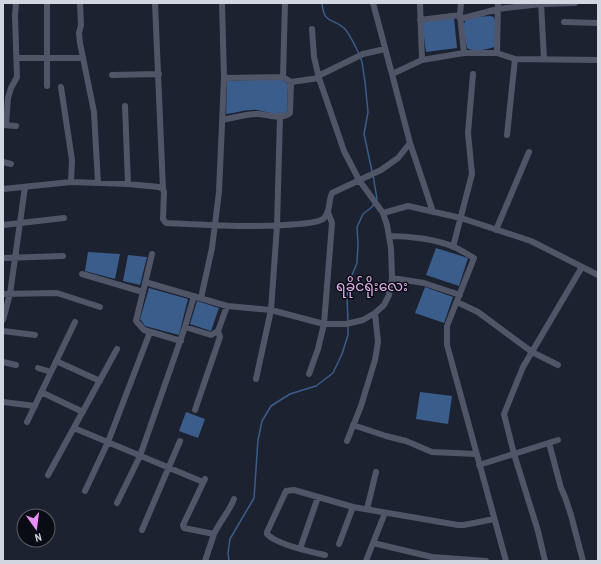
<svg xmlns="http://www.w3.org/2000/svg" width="601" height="564" font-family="'Archivo Narrow','Noto Sans Myanmar',sans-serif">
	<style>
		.water { fill: #3b5d8c }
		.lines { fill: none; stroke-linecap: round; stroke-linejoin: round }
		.stream { stroke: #3b5d8c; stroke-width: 1.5 }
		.minor { stroke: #505667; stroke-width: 6 }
		.labels { text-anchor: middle; stroke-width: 3; stroke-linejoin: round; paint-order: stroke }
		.quarter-label { font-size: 14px; fill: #e4b2ef; stroke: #090c12 }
	</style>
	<rect width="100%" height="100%" fill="#1d2231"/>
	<!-- water -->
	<path class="water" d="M490,16l4,1 1,4v26c-8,2 -22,6 -28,1 -5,-30 -8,-30 23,-32z
		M454,18l3,30 -31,4 -4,-31z
		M281,79l7,5 -1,27c-7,8 -20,0 -30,-1 -9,-1 -21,3 -31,4l1,-33z
		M436,248l32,10 -9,28 -33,-11z
		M88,252l32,2 -5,25 -30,-8z
		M128,255l19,2 -7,28 -17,-4z
		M425,287l28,10 -9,26 -29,-10z
		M149,288l39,11 -9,36 -34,-9 -5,-7z
		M197,301l22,7 -8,23 -21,-7z
		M420,392l32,4 -4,28 -32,-5z
		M186,412l19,7 -7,19 -19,-7z"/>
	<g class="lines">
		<!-- stream -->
		<path class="stream" d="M322,3c2,22 10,14 22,25 6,6 11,18 15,26
			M360,57l2,5 3,20 3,30 -4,22 8,37
			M373,175l4,24 -1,2
			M348,322l-1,-25 3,-17 7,-17 1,-19 -1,-17 6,-13 9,-7 2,-3
			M229,561l-1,-8 2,-14 24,-41 4,-58 4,-19 9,-15 19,-12 26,-8 17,-13 9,-19 6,-19v-9"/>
		<!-- minor -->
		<path class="minor" d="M47,3v83
			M80,3l1,22 -2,8 1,10 14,69 4,71
			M155,3l8,186
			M373,3l19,71
			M420,3l2,57
			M461,3l-1,12 4,38
			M541,3l3,56
			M460,19l38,-10 43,-5 34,-1
			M420,20l40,-5
			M564,22l34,1
			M497,53l1,-50
			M17,58h66
			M112,75l47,-1
			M318,76l45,-22 22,-5
			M283,77l2,-74
			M224,78l59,-1 8,5 28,-4
			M61,87l11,73 -1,22
			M125,106l3,78
			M222,120c11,-2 24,-6 35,-6 11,0 23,7 33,-1l1,-31
			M3,125l13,1
			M6,125l2,-27 3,-10 6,-11 -2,-61 1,-13
			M507,135l8,-76
			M410,143l23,69
			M3,162l8,2
			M3,189l68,-7 57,2 31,3 4,2 1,3 -1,27 3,4c44,2 89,5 133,1 7,-1 18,-1 24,-5 8,-7 5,-18 9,-26l49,-23 17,-12 12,-15 -18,-69 30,-14 42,-7h33l18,6 83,1
			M383,213l25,-7 53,12 70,23 67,34
			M3,225l61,-7
			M496,230l33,-78
			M389,236c20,0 47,3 65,11 7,3 13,7 20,11l-27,68v19l59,216
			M453,247l19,-73 -4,-41 5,-59
			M152,254l-16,67 8,9 37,11
			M3,258l60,-2
			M82,274l61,18
			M392,278l32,5 36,12
			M145,282l82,24 44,4 53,14h22l17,-4 12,-7 9,-8 5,-10 3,-17 -1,-30 -4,-23 -4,-12 -24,-33 -15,-29 -25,-73 -5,-21 -2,-28
			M3,294l54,-1 43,14
			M201,298l11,-50 7,-56 5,-114 -2,-75
			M457,302l21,10 54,40 26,13
			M3,320l7,-26 15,-107
			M185,327l26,8 7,-4
			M3,331l32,4
			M56,361l44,20
			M3,362l13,3
			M38,368l13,4
			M309,374l9,-25 6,-25 7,-88 1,-13 -4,-11
			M256,379l15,-69 6,-84 3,-109
			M41,392l42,20
			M3,402l32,4
			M195,410l25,-73 -2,-6 9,-25
			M27,422l48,-100
			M353,425l33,11 20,5 26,11 44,2
			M74,428l129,54
			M347,441l14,-35 14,-46 3,-18 -3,-29
			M549,443l12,45 4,9 6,18 12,46
			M479,465l79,-25
			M48,475l69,-126
			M205,479l-22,46 1,3 30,6c6,-13 15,-22 20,-35
			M85,491l23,-49 42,-110
			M117,503l23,-47 45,-129 9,-31
			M367,509l9,-37
			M385,513l-12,30 59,14 54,4
			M142,530l38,-89
			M339,544l14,-37
			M300,549l18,-52
			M325,555c-14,-3 -49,-11 -58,-21v-2l19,-41 8,-1 59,17 105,18h6l30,-6
			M205,561l9,-27
			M366,561l7,-18
			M545,561l-7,-30 -24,-77 -10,-40 19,-47 59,-100"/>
	</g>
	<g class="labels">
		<!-- quarter labels -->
		<g class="quarter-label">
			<text x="372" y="291">ရခိုင်ရိုးလေး</text>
		</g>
	</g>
	<!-- border -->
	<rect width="601" height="564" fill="none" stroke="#d2d6e0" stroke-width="8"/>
	<!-- north arrow -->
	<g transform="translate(36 528) rotate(166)"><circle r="19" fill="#090c12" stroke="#595d64"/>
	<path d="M0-3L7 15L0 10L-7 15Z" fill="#e98dfe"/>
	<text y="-6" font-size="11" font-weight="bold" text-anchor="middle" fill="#d2d6e0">N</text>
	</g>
</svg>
